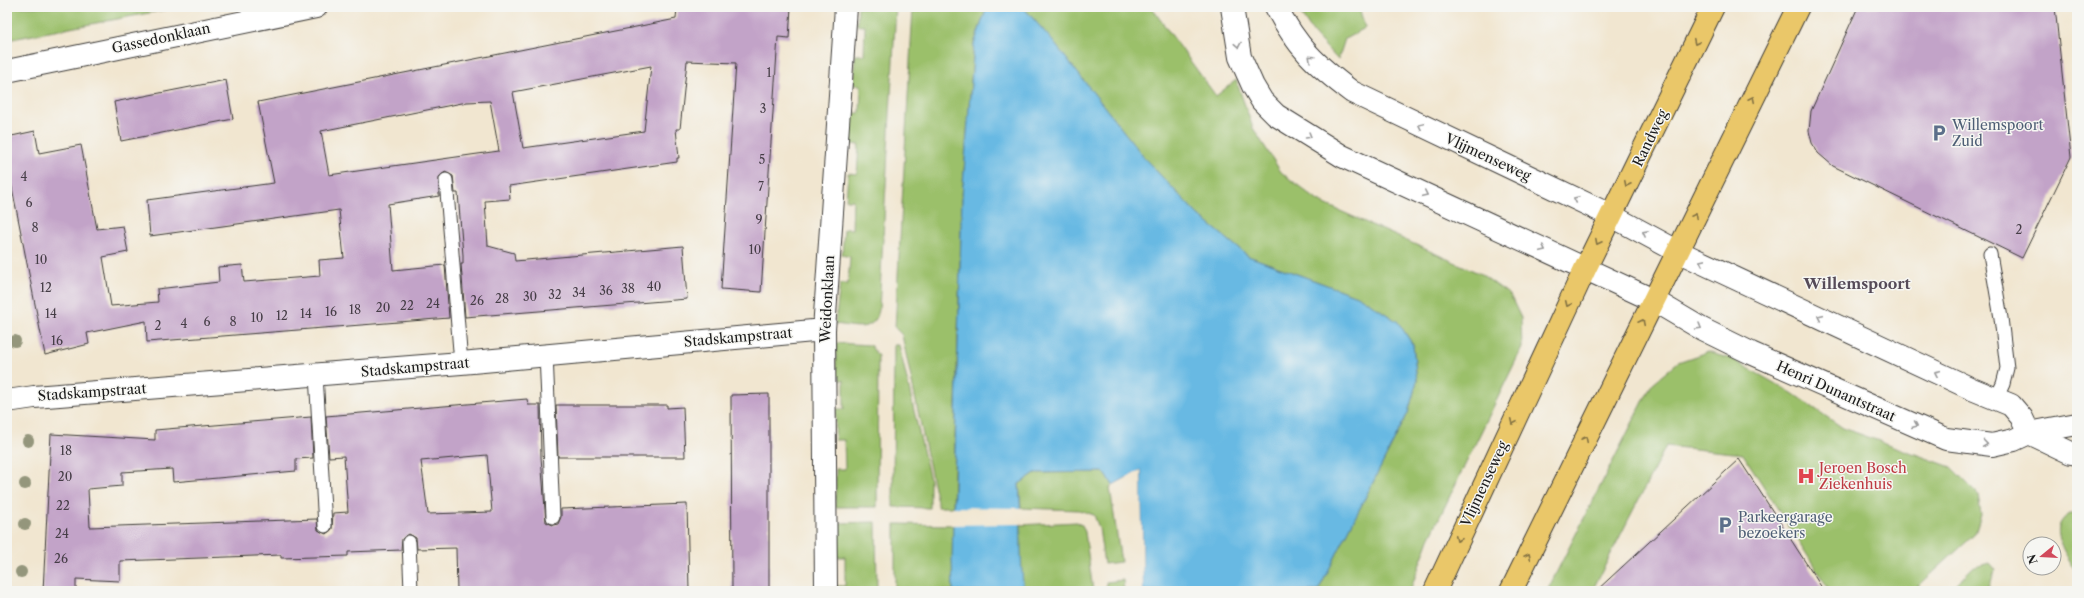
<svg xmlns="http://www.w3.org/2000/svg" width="2084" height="598" font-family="'Libre Caslon Text',serif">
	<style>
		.green { fill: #9bc06b; stroke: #5c6e44 }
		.water { fill: #68b9e3; stroke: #426a80 }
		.pier { fill: #f1e6d0 }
		.building { fill: #c2a3c8; fill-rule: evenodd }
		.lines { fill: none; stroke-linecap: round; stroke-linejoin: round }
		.service-casing { stroke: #3c3a37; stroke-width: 15 }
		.minor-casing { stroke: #3c3a37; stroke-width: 24 }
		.tertiary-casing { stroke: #3c3a37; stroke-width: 24 }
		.primary-casing { stroke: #3c3a37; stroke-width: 24 }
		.service { stroke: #fff; stroke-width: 13 }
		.minor { stroke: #fff; stroke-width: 22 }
		.tertiary { stroke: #fff; stroke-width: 22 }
		.primary { stroke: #eac769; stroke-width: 22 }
		.tree { fill: #94967c }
		.oneway { stroke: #837242 }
		.oneway2 { stroke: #999 }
		.labels { text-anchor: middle; stroke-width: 3; stroke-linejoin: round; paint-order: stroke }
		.number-label { font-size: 12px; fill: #463e47 }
		.street-label { font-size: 14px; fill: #1c1c1c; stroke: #f6f6f2 }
		.service-label { font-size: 14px; fill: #4e5e75; stroke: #f6f6f2; text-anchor: start }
		.health-label { font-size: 14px; fill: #be3a42; stroke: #f6f6f2; text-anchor: start }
		.neighbourhood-label { font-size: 15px; font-weight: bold; fill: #564b58; stroke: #f6f6f2 }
	</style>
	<rect width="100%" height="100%" fill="#f6f6f2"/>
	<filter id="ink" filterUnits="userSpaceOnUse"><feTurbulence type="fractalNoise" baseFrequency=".025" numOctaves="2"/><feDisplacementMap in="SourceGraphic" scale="8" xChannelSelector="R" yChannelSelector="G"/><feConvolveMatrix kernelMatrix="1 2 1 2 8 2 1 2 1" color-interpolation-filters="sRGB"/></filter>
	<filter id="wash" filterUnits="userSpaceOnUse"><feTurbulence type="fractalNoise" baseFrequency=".012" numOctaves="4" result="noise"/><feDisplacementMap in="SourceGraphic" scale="16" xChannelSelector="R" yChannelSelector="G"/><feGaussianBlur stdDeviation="0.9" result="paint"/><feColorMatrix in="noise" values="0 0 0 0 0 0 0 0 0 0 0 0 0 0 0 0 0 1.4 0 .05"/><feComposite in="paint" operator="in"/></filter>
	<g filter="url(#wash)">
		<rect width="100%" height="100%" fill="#f1e6d0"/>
		<!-- green -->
		<path class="green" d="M7,7h163v2l-163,31z
			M858,7h38l-17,303c-5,24 -25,16 -44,14l5,-40h8l2,-27 -8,-2 2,-26h8l1,-29h-7l2,-27 9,1 2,-29 -9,-1 2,-31h8l1,-28h-8l2,-30h9l1,-29 -8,-1z
			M913,7h74l-13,37 -12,153 -9,310h-15l-36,-172 -7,-7z
			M1023,7h128l65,89 20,-16 17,48 28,44 37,29 163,73 29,21 11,23 1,30 -93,191 -19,52h-92l90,-178 9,-32 -4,-36 -15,-23 -36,-24 -114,-42 -50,-41 -51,-54 -96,-122z
			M1296,7h63l6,21 -20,11 -7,21 -24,-26z
			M836,343l34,2 8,11 -1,151h-42l1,-38h9l-1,-29h-9l1,-31h8v-29h-8z
			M894,345h5l31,135v28l-37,-1z
			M1707,352l25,7 60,34 51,35 108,39 27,27 3,21 -6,19 -62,57h-83l-87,-137 -77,-8 -74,145h-45l105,-207 26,-22z
			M1104,472l9,13 -3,3 11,74 -17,2 -5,-36 -5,-13 -15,-5 -58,-2 -2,-24 16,-11z
			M2070,514h7v57c-12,-16 -31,-44 -7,-57z
			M876,522l1,69h-41v-5h9v-29h-9v-34z
			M1077,522l5,3 3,7 8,59h-69l-4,-25 -1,-41z
			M895,524l58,1v66h-58z
			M1989,563l6,7 -8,21h-38l23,-23z
			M1123,580l1,11h-17l-1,-9z"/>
		<!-- water -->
		<path class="water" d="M987,7h36l28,32 96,122 51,54 50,41 114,42 36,24 15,23 4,36 -9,32 -90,178h-175l-2,-121 -28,15 -9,-13 -69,1 -16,11c3,35 0,71 5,107h-71l-1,-31 10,-363 12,-153z"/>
		<!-- pier -->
		<path class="pier" d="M1141,470l2,121h-2l-2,-118 -25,14 -2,-1z
			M951,507l72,1 -2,16 -70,1z"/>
		<g id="blocks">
			<!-- building -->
			<path class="building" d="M677,7h114l-2,31 -11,-1 -17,255 -40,-3 15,-226 -49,-2 -7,68h-4l3,29h-2v4l-168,24 1,13 -25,2 3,45 26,7 1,8 168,-15 4,53 -222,18 -4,-53h2v-9l-5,-62h-3l-2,-17 -8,-4 -6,5v19l-51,8 5,66 52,-5 4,53 -302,24 -1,-21 -59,12 2,11 -44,11 -38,-193v-25l28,-6 4,22 42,-8 16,84 26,-3 5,26 -25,5 8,49 47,-4 -1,-13 62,-7 -1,-15 24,-2 2,17 76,-6 -1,-16 25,-2 -5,-48 -189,26 -3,-36 127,-17 -16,-81 418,-83zM651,66l-7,65 -121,17 -10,-56zM490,101l9,50 -170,24 -8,-44 146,-29z
				M1858,7h197l16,150 -49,101 -189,-92 -15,-13 -6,-10 -3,-12 2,-20z
				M226,80l7,39 -112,22 -7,-39z
				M769,394v197h-37l-1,-196z
				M527,399l1,6h12l1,52 5,65 7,3 5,-1 3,-7v-8l126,-5 2,87h-232l-1,-43 -39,1 -1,-11 -7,-4 -7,5 -1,11 -53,2v4l-67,2v-3l-161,6v20l-44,-2v12h-33l8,-157 104,6v-10l156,-13 2,41 -17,1v12l-123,11 -1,-13 -50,3v14l-34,3 2,38 227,-8 1,11 8,4 6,-5 1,-16 15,-1 -4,-56 -15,1 -3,-41zM487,455l5,57 -64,2 -7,-53z
				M556,405h111v3l16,-1 2,50h-127z
				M1739,459l85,132h-228z"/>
		</g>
	</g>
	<g filter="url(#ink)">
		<use href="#blocks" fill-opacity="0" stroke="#3c3a37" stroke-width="1"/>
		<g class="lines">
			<!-- service casing -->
			<g class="service-casing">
				<path id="service" d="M446,180l15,183
					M1990,254l11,64 6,50 -4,16 -7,15
					M546,354l7,163
					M316,375l9,151
					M409,542l2,49"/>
			</g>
			<!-- minor casing -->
			<g class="minor-casing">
				<path id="minor" d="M7,71l309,-64
					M1677,251l295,138 39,16 11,13 7,15 42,20 6,1
					M1653,300l49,29 49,24 195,86 46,6 22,-5 15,-7 48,-9
					M7,401l27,-4 427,-34 363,-33
					M826,591l-2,-261 22,-323"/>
			</g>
			<!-- tertiary casing -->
			<g class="tertiary-casing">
				<path id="tertiary" d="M1232,7l8,50 13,29 9,15 14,14 66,41 311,144
					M1276,7c21,40 40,58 76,85l260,124 65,35"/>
			</g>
			<!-- primary casing -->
			<g class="primary-casing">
				<path id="primary" d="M1435,591l150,-322 128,-262
					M1511,591l287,-584"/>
			</g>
			<!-- service -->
			<use href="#service" class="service"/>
			<!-- minor -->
			<use href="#minor" class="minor"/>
			<!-- tertiary -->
			<use href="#tertiary" class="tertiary"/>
			<!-- primary -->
			<use href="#primary" class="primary"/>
		</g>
		<!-- trees -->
		<g class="tree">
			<circle cx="15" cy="341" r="6"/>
			<circle cx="28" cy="441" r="6"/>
			<circle cx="25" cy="484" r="6"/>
			<circle cx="25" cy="524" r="6"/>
			<circle cx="21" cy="572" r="6"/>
		</g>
		<!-- one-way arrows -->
		<defs><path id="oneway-chevron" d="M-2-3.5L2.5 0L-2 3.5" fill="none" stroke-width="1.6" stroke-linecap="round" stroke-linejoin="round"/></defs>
		<g class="oneway">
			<use href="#oneway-chevron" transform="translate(1696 42) rotate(116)"/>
			<use href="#oneway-chevron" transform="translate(1752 99) rotate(-64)"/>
			<use href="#oneway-chevron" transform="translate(1627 184) rotate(116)"/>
			<use href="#oneway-chevron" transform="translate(1695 216) rotate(-64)"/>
			<use href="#oneway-chevron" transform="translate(1598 242) rotate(117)"/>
			<use href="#oneway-chevron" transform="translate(1568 304) rotate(115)"/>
			<use href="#oneway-chevron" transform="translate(1642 322) rotate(-64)"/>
			<use href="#oneway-chevron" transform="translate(1513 422) rotate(115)"/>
			<use href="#oneway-chevron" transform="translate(1585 439) rotate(-64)"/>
			<use href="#oneway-chevron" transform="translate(1458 539) rotate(115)"/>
			<use href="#oneway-chevron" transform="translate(1528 556) rotate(-64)"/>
		</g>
		<g class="oneway2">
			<use href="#oneway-chevron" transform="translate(1238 45) rotate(79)"/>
			<use href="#oneway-chevron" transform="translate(1311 58) rotate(-137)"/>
			<use href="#oneway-chevron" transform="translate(1421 126) rotate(-155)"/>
			<use href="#oneway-chevron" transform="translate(1309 136) rotate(31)"/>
			<use href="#oneway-chevron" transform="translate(1425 194) rotate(25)"/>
			<use href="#oneway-chevron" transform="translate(1576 199) rotate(-155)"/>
			<use href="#oneway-chevron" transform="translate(1645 233) rotate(-152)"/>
			<use href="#oneway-chevron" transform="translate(1543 249) rotate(25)"/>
			<use href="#oneway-chevron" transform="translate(1702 262) rotate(-155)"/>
			<use href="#oneway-chevron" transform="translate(1820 317) rotate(-155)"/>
			<use href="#oneway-chevron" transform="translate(1699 327) rotate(30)"/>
			<use href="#oneway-chevron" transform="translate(1937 373) rotate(-155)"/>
			<use href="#oneway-chevron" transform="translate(1915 425) rotate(23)"/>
			<use href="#oneway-chevron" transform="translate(1985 444) rotate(8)"/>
		</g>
	</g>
	<!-- icons -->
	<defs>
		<g id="parking-bare" transform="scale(1.38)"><path d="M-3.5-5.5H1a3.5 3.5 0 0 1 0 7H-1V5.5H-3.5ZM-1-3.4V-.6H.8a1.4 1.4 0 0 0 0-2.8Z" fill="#5c6f8a" stroke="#f6f6f2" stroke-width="2.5" paint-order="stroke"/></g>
		<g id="hospital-bare" transform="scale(1.38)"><path d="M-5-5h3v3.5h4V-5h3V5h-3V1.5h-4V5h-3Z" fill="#e0444e" stroke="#f6f6f2" stroke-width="2.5" paint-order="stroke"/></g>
	</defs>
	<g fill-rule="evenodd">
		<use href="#parking-bare" x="1939" y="133"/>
		<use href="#hospital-bare" x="1806" y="476"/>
		<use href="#parking-bare" x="1725" y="525"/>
	</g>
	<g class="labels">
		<!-- number labels -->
		<g class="number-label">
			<text x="769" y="77">1</text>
			<text x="763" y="113">3</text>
			<text x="762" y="164">5</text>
			<text x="24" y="181">4</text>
			<text x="761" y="191">7</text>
			<text x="29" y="207">6</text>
			<text x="759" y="224">9</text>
			<text x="35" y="232">8</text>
			<text x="2019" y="234">2</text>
			<text x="755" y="254">10</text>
			<text x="41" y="264">10</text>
			<text x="654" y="291">40</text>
			<text x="46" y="292">12</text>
			<text x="628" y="293">38</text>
			<text x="606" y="295">36</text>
			<text x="579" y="297">34</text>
			<text x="555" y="299">32</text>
			<text x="530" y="301">30</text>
			<text x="502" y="303">28</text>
			<text x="477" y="305">26</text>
			<text x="433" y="308">24</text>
			<text x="407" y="310">22</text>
			<text x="383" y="312">20</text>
			<text x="355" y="314">18</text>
			<text x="331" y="316">16</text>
			<text x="51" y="318">14</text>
			<text x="306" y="318">14</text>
			<text x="282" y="320">12</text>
			<text x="257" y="322">10</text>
			<text x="207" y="326">6</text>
			<text x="233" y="326">8</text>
			<text x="184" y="328">4</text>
			<text x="158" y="330">2</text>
			<text x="57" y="345">16</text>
			<text x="66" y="455">18</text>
			<text x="65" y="481">20</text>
			<text x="63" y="510">22</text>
			<text x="62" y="538">24</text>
			<text x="61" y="563">26</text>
		</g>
		<!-- street labels -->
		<g class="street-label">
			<text transform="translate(161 38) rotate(-12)" y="5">Gassedonklaan</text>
			<text transform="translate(1650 138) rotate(-64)" y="5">Randweg</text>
			<text transform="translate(1488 157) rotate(25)" y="5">Vlijmenseweg</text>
			<text transform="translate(827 299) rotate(-87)" y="5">Weidonklaan</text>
			<text transform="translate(738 337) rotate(-5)" y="5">Stadskampstraat</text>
			<text transform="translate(415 367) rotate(-5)" y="5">Stadskampstraat</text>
			<text transform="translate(1836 391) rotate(24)" y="5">Henri Dunantstraat</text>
			<text transform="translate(92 392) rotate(-4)" y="5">Stadskampstraat</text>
			<text transform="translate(1484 484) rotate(-65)" y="5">Vlijmenseweg</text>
		</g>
		<!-- service labels -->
		<g class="service-label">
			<text x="1952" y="130">Willemspoort<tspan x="1952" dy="16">Zuid</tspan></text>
			<text x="1738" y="522">Parkeergarage<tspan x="1738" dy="16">bezoekers</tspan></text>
		</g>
		<!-- health labels -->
		<g class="health-label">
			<text x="1819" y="473">Jeroen Bosch<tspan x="1819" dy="16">Ziekenhuis</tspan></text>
		</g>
		<!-- neighbourhood labels -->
		<g class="neighbourhood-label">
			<text x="1857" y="289">Willemspoort</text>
		</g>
	</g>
	<!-- margin -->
	<rect width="2084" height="598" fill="none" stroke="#f6f6f2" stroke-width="24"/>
	<!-- north arrow -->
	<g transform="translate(2042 556) rotate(252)"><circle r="19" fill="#f6f6f2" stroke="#9f9f9c"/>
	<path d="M0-3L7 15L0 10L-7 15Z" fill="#d1495b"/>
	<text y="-6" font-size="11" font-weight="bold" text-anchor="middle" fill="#1c1c1c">N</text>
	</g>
</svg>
